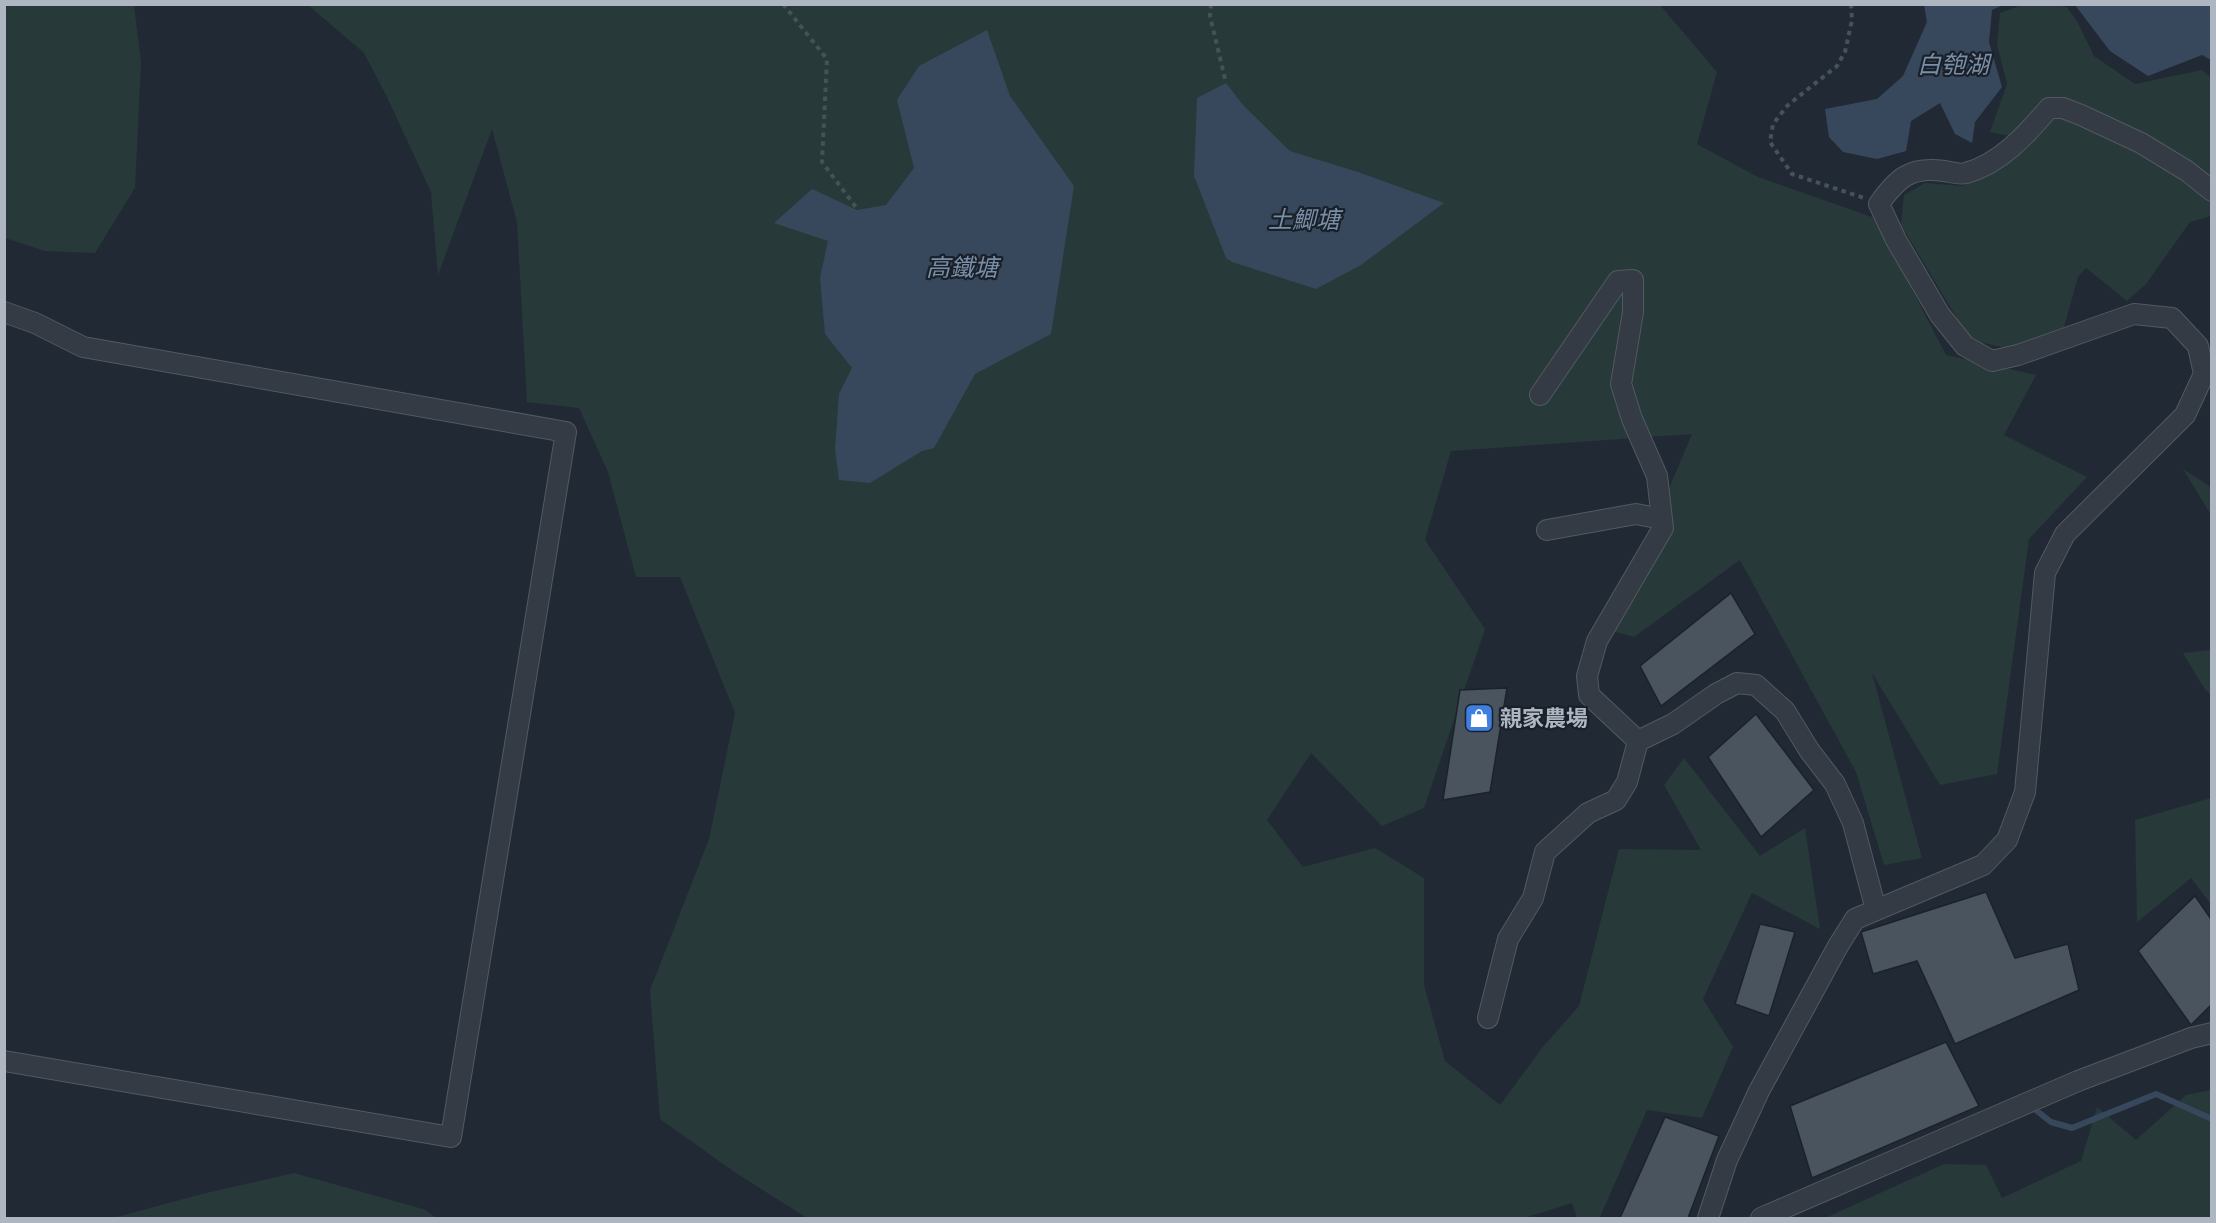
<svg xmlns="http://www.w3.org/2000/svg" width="2216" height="1223" font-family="'Titillium Web','Noto Sans TC',sans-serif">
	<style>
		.green { fill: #273939 }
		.water { fill: #38485c }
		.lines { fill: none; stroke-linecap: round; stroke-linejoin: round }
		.stream { stroke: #38485c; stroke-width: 6 }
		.building { fill: #49545f; stroke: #1c222b; stroke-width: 1.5 }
		.minor-casing { stroke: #525962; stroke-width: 22 }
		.path { stroke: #445456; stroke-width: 4; stroke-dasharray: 4.5 4.5; stroke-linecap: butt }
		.minor { stroke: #343b44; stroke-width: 20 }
		.labels { text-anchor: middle; stroke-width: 4.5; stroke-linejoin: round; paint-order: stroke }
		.poi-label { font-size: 22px; font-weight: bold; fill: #aeb6c1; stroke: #1a2029; text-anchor: start }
		.water-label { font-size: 24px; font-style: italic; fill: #798ea7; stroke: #1a2029 }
	</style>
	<rect width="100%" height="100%" fill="#212a34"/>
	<!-- green -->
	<path class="green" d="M5,4l129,1 7,57 -6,126 -40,65 -50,-2 -40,-13z
		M308,5h1352l57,67 -20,72 61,33 117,41 71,137 90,20 -32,60 83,42 -58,62 -32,235 -57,11 -68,-112 50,185 -38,7 -28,-93 -116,-212 -106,77 -25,-7 83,-196 -241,17 -26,89 60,89 -61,179 -42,18 -71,-73 -44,67 36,47 72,-19 49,30v107l21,76 55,44 42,-57 37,-42 40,-157 82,1 -37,-65 20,-27 76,98 45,-28 15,101 -68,-36 -49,106 30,48 -31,71 -55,-8 -47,107 1,1h-24l-5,-15 -48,15h-717l-74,-47 -73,-52 -10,-129 59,-151 26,-126 -55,-136h-44l-28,-105 -29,-64 -52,-6 -10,-180 -25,-93 -54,146 -7,-83 -45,-97 -22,-42z
		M2022,5h32l13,2 11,16 16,33 41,28 67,-14 9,8v138l-21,6 -44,62 -19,17 -41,-33 -8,9 -14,50 -57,21 -37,-8 -69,-115 3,-30 21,-12 38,3 29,-14 38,-32 -40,-8 17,-48 -10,-40 3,-31z
		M2183,469l28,18v28z
		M2211,650h1l-1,45 -7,-7 -21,-35z
		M2211,798v106l-20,-26 -54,44 -2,-102z
		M2211,1090v128h-386l119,-54 42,1 16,33 79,-37 16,-54 39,33 50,-45z
		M294,1173l129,36 14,9h-324l89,-24z"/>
	<!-- water -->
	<path class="water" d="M1924,5h79l-11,5 -3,32 13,45 -27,35 -3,21 -17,-9 -15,-31 -29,18 -5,30 -29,8 -34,-7 -14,-15 -4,-28 52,-10 26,-23 24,-54z
		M2075,5h136v55l-9,-5 -54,21 -38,-25z
		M987,30l23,66 64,90 -23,148 -76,40 -41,74 -12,3 -52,32 -31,-3 -4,-31 4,-55 13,-26 -27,-34 -5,-56 8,-37 -54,-18 38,-34 45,21 29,-5 28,-37 -17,-68 22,-34z
		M1226,83l17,22 47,46 68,21 86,31 -83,62 -45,24 -84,-27 -6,-4 -32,-82 3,-78z"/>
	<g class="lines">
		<!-- stream -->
		<path class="stream" d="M2033,1108l18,14 21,6 84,-34 56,25"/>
	</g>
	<!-- building -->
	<path class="building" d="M1731,593l24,41 -94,72 -21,-40z
		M1507,688l-17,104 -47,8 17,-110z
		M1756,714l58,76 -53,47 -53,-80z
		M1986,892l29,66 53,-14 11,46 -124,54 -38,-83 -44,13 -12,-42z
		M2195,896l16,23v86l-20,20 -53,-74z
		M1760,924l35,8 -26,84 -34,-12z
		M1946,1042l33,64 -167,72 -22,-72z
		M1665,1117l54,19 -31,82h-68z"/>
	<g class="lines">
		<!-- minor casing -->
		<g class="minor-casing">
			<path id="minor" d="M4,312l31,11 48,24 483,85 -115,705 -447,-76
				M1547,530l89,-16 26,5
				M1638,741l35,-17 43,-30 21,-11 19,2 29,26 24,39 26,34 18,39 23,87
				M1488,1018l20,-79 25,-41 12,-46 43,-39 28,-13 11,-18 11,-41 -49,-46 -2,-19 10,-35 66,-113 -6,-52 -25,-57 -11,-35 12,-72v-32l-15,1 -78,114
				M1708,1218l19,-58 32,-69 79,-145 17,-27 128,-54 24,-25 18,-48 20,-219 20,-39 120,-119 19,-41 -6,-28 -26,-28 -38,-4 -116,41 -26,6 -27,-15 -25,-31 -44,-75 -17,-36c18,-26 32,-38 65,-33 7,1 16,4 22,2 34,-9 61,-39 83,-65h14l18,7 60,28 46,28 25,20
				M1761,1218l317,-137 113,-43 21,-5"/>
		</g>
		<!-- path -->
		<path class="path" d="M783,4l44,55 -5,103 36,48
			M1211,4l-1,12 16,67
			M1851,4l1,16 -7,32 -8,14 -49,39 -15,19 -3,18 22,32 72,24"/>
		<!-- minor -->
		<use href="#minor" class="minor"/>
	</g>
	<!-- icons -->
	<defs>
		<g id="shop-square" transform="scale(1.5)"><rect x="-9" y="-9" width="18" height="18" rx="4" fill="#3f7fe0" stroke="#1a2029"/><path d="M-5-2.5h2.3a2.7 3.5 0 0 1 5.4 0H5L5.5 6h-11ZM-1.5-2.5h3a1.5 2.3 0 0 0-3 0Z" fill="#fff"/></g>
	</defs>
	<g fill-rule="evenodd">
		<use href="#shop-square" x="1479" y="718"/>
	</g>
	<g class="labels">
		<!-- poi labels -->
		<g class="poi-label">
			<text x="1500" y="726">親家農場</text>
		</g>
		<!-- water labels -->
		<g class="water-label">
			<text x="1953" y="73">白匏湖</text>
			<text x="1304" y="228">土鯽塘</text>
			<text x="962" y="276">高鐵塘</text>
		</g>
	</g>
	<!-- border -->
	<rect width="2216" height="1223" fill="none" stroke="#aeb6c1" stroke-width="12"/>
</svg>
